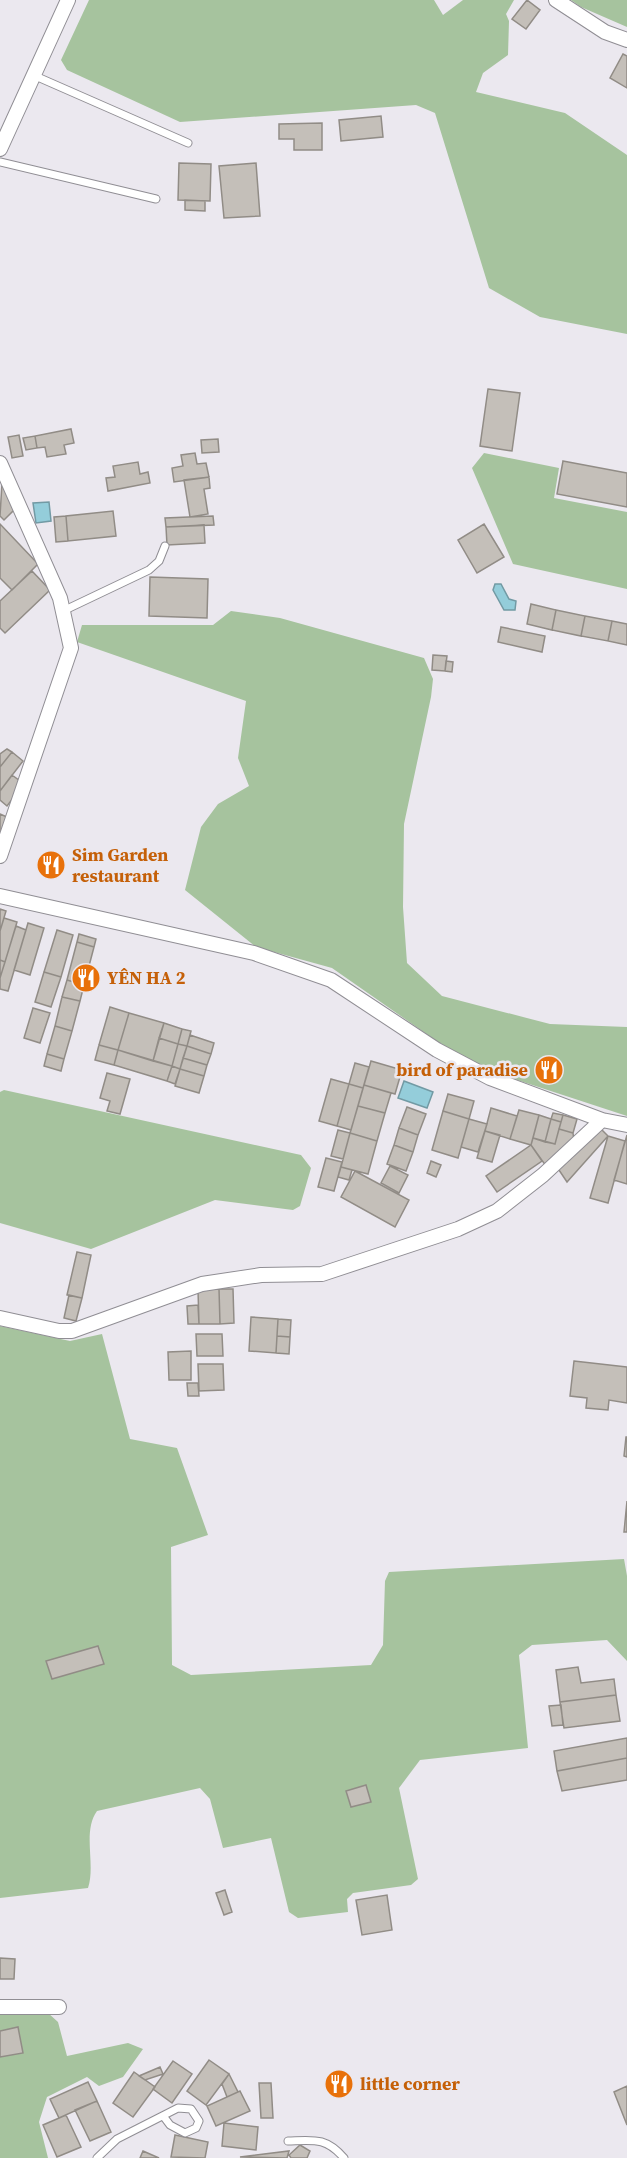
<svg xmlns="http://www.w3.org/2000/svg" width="627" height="2158" font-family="'Source Serif 4',serif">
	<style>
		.forest { fill: #a6c39e }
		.water { fill: #94cdda; stroke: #729aa4; stroke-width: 1.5 }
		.building { fill: #c4bfb9; stroke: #918c86; stroke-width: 1.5 }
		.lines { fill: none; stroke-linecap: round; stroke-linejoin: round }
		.service-casing { stroke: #908e94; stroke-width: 9 }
		.minor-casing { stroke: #908e94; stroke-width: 16 }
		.service { stroke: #fff; stroke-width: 7 }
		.minor { stroke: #fff; stroke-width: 14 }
		.labels { text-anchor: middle; stroke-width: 5; stroke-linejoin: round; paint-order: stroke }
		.food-label { font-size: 18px; font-weight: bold; fill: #c56008; stroke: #ebe8ef; text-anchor: start }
	</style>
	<rect width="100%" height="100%" fill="#ebe8ef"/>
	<!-- forest -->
	<path class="forest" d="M89,0h345l9,15 20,-15h51l-8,14 3,7 -1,34 -25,18 -7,19 89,21 62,42v179l-87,-17 -51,-29 -54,-175 -19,-8 -236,17 -113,-52 -6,-10z
		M571,0h56v27l-46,-20z
		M484,453l75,15 -5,30 73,14v77l-114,-25 -41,-96z
		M231,611l49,7 144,40 9,21 -2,18 -27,127 -1,83 4,56 35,33 108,28 77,3v89l-140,-46 -49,-28 -106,-74 -76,-21 -71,-57 16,-63 17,-23 31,-18 -11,-28 8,-57 -169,-59 5,-17h131z
		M4,1090l297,65 10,13 -11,38 -7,4 -78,-10 -124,49 -91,-26v-131z
		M0,1326l70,15 32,-7 28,105 47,9 31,87 -37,12 1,118 19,10 180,-10 12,-20 2,-64 4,-9 235,-13 3,17v85l-20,-21 -75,5 -13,10 9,93 -108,12 -21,28 19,91 -7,6 -58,8 -6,6 1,13 -50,6 -9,-6 -18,-74 -48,10 -13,-49 -10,-11 -103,23c-15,21 -1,53 -9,77l-88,10z
		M0,2013h48l10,9 9,34 61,-13 15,6 -20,28 -24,9 -12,-9 -40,20 -8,25 9,36h-48z"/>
	<!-- water -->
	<path class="water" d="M49,502l2,19 -15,2 -3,-20z
		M495,584h6l8,15 7,2 -1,9h-11l-11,-20z
		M404,1081l29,11 -6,16 -29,-10z"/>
	<!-- building -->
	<path class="building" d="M527,0l13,10 -14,19 -14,-10z
		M623,54l4,2v32l-17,-10z
		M381,116l2,21 -42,4 -2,-21z
		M322,123v27h-28v-11h-15v-15z
		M179,163l32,1 -1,37 -32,-1z
		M256,163l4,53 -36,2 -5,-52z
		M185,200l20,1v10l-20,-1z
		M488,389l32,4 -8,58 -32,-5z
		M71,429l3,14 -10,2 2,9 -19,3 -2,-10 -8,1 -2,-12z
		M19,435l4,21 -11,2 -4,-21z
		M35,436l2,12 -11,2 -3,-12z
		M218,439l1,13 -17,1 -1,-13z
		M195,453l2,11 9,-1 3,14 -35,5 -2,-14 11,-2 -2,-11z
		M563,461l64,12v34l-70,-13z
		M138,462l2,12 8,-2 2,11 -42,8 -2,-13 9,-1 -2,-11z
		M209,477l1,11 -6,1 4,25 -18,3 -6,-37z
		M2,483l13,26 -11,11 -4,-4z
		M113,511l3,25 -48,5 -2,-25z
		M66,516l2,25 -12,1 -2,-25z
		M213,516l1,9 -48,2 -1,-9z
		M0,524l38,40 -26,26 -12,-12z
		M484,524l20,33 -27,16 -19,-33z
		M204,525l1,18 -38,2 -1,-18z
		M32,571l18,19 -45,43 -5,-5v-27z
		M150,577l58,2 -1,39 -58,-2z
		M531,604l25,6 -4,20 -25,-6z
		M556,610l29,6 -4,20 -29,-6z
		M585,616l27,5 -4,20 -27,-5z
		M612,621l15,3v21l-19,-4z
		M501,627l44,9 -3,16 -44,-10z
		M433,655l14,1 -2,15 -13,-1z
		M446,661l7,1 -1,10 -7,-1z
		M7,749l5,3 -12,15v-13z
		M12,752l11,9 -23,30v-24z
		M12,775l12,9 -17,22 -7,-6v-9z
		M0,814l9,4 -9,21z
		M0,909l6,2 -6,20z
		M4,918l13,4 -12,40 -5,-2v-29z
		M28,923l16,5 -14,47 -16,-5z
		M16,926l10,4 -18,61 -8,-2v-11z
		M57,930l16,5 -12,42 -17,-5z
		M79,934l17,5 -2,8 -17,-5z
		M77,942l17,5 -10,38 -17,-5z
		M0,960l5,2 -5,16z
		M44,972l17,5 -10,30 -16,-5z
		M67,980l17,5 -4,16 -18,-4z
		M62,997l18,4 -8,30 -17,-5z
		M110,1007l19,6 -11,37 -19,-5z
		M33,1008l17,5 -10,30 -16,-5z
		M129,1013l35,10 -11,38 -35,-11z
		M164,1023l18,6 -4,15 -19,-6z
		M55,1026l17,5 -8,28 -17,-5z
		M182,1029l9,2 -4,15 -9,-2z
		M190,1035l24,8 -3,11 -24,-8z
		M159,1038l19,6 -6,22 -19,-5z
		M178,1044l9,2 -7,23 -8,-3z
		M99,1045l19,5 -4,15 -19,-5z
		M187,1046l24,8 -4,11 -24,-7z
		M118,1050l54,16 -5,15 -53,-16z
		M47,1054l17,5 -3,12 -17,-5z
		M183,1058l24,7 -3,11 -24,-7z
		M371,1061l31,9 -7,24 -31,-9z
		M355,1063l14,4 -6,21 -14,-4z
		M172,1066l8,3 -5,15 -8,-3z
		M180,1069l24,7 -5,17 -24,-7z
		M107,1073l23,6 -10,35 -13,-3 3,-10 -10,-3z
		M331,1079l18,5 -12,42 -18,-5z
		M349,1084l14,4 -12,42 -14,-4z
		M364,1085l27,8 -6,20 -27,-7z
		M448,1094l26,7 -5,18 -26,-8z
		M358,1106l27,7 -8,28 -27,-8z
		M407,1107l19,7 -8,21 -19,-7z
		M491,1108l26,8 -7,23 -25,-8z
		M519,1110l20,5 -8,30 -21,-6z
		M443,1111l26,8 -11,39 -26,-8z
		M553,1113l10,2 -2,7 -10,-3z
		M539,1115l12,4 -6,23 -12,-4z
		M563,1115l14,4 -4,14 -14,-4z
		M469,1119l18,5 -9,28 -17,-5z
		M551,1119l10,3 -6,22 -10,-2z
		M399,1128l19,7 -5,17 -19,-7z
		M600,1128l8,8 -41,46 -10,-15z
		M559,1129l14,4 1,8 -28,25 -15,-21 2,-7 22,6z
		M338,1130l12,3 -7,26 -12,-3z
		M485,1131l15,4 -8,27 -15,-4z
		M350,1133l27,8 -9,33 -27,-7z
		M627,1135v49l-13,-4z
		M608,1136l17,5 -17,62 -18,-5z
		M394,1145l19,7 -7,19 -19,-7z
		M531,1145l11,16 -45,31 -11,-16z
		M326,1158l16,4 -8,29 -16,-4z
		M431,1161l10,4 -5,12 -9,-4z
		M390,1166l18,9 -9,18 -18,-10z
		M341,1167l11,3 -3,10 -11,-3z
		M355,1171l54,29 -14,27 -54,-30z
		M77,1252l14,3 -9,43 -15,-3z
		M219,1289h14l1,34 -14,1z
		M219,1289l1,35h-21l-1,-34z
		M69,1295l13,3 -6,23 -12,-3z
		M198,1305l1,19h-11l-1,-18z
		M251,1317l27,2 -2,34 -27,-2z
		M278,1319l13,1 -1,17 -13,-1z
		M196,1334h26l1,22h-26z
		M277,1336l13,1 -1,17 -13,-1z
		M191,1351v29h-22l-1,-28z
		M574,1361l53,6v36l-18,-3 -1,10 -22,-2 1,-10 -17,-2z
		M198,1364h25l1,26 -25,1z
		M187,1383h11l1,13h-11z
		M626,1437h1v20l-3,-1z
		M627,1501v31h-3z
		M98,1646l6,18 -52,15 -6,-18z
		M578,1667l3,16 33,-4 2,16 -56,7 -4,-32z
		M616,1695l4,26 -56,7 -4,-26z
		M561,1705l2,20 -11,1 -3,-20z
		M627,1738v20l-70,13 -3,-20z
		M627,1758v22l-65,11 -5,-20z
		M366,1785l5,17 -20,5 -5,-16z
		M225,1890l7,22 -8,3 -8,-22z
		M387,1895l5,35 -30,5 -6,-35z
		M0,1958l15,1 -1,20h-14z
		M18,2027l5,26 -23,4v-26z
		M209,2060l20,14 -23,31 -19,-14z
		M173,2061l19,13 -20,29 -19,-14z
		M160,2067l3,7 -18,6 -6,-4z
		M134,2072l21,15 -22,30 -20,-14z
		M229,2074l9,18 -11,5 -5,-13z
		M88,2082l9,19 -38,17 -9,-19z
		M259,2083h12l2,35h-12z
		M627,2086v39l-13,-33z
		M240,2091l10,20 -34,15 -9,-20z
		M97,2101l14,31 -21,9 -15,-31z
		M66,2115l15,32 -24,10 -14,-32z
		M224,2123l34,4 -2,23 -34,-4z
		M175,2135l33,7 -3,16 -34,-1z
		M300,2145l10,6 -3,7h-16l-2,-3z
		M143,2151l16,7h-19z
		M289,2151l-2,7 -47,-1z"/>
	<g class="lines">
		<!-- service casing -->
		<g class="service-casing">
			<path id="service" d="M33,75l155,68
				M0,162l156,37
				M65,610l84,-40 10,-9 6,-15
				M288,2141c26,-1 38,-4 56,17
				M97,2158l20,-19 61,-31 13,1 8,12 -3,7 -11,5 -15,-8 -6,-8"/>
		</g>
		<!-- minor casing -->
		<g class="minor-casing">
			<path id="minor" d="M556,0l49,32 22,8
				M0,149l68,-149
				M0,463l60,135 11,50 -71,208
				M0,896l254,57 77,27 106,70 53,28 112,42 25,5
				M0,1318l59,13h13l130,-47 59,-9 61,-1 136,-45 39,-18 46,-36 59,-55
				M0,2007h59"/>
		</g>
		<!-- service -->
		<use href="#service" class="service"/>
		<!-- minor -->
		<use href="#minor" class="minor"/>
	</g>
	<!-- icons -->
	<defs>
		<g id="restaurant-disc" transform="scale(1.5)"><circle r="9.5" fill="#e8710a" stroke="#ebe8ef"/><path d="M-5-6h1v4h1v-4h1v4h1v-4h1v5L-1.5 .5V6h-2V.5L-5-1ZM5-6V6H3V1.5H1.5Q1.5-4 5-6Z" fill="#fff"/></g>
	</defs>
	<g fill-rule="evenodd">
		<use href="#restaurant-disc" x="51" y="865"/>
		<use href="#restaurant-disc" x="86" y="978"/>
		<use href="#restaurant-disc" x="549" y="1070"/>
		<use href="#restaurant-disc" x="339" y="2084"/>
	</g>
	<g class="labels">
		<!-- food labels -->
		<g class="food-label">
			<text x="72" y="861">Sim Garden<tspan x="72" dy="21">restaurant</tspan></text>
			<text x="107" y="984">YÊN HA 2</text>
			<text x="528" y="1076" text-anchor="end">bird of paradise</text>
			<text x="360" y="2090">little corner</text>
		</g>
	</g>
</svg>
